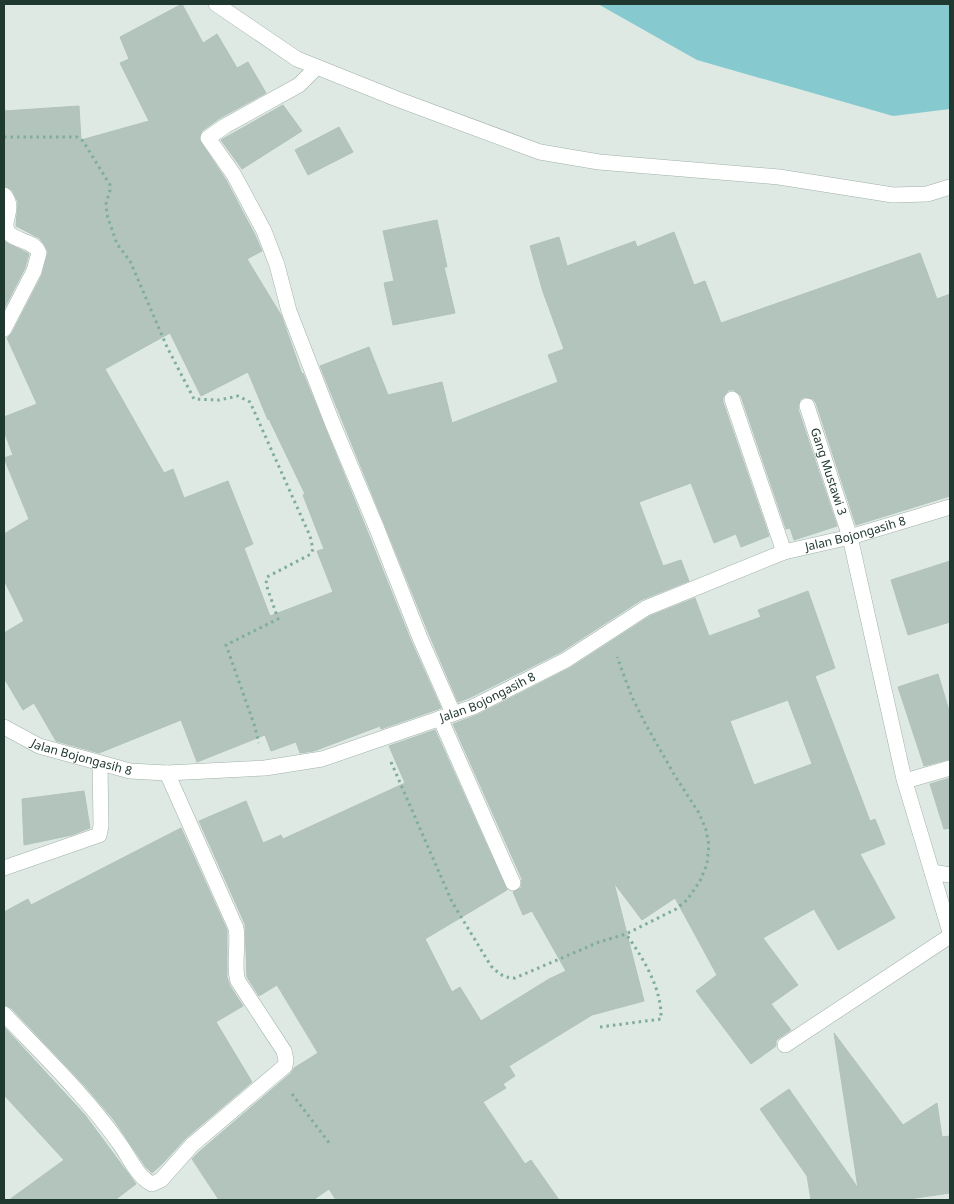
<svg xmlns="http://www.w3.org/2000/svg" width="954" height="1204" font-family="'Noto Sans',sans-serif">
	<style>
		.water { fill: #86c9cf }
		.building { fill: #b3c4bc; stroke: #b1c3ba; fill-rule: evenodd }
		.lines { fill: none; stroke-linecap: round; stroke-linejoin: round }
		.minor-casing { stroke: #a1b1aa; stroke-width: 16 }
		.path { stroke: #7fad9b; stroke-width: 3; stroke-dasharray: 2.5 4; stroke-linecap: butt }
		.minor { stroke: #fff; stroke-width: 15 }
		.labels { text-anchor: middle; stroke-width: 5; stroke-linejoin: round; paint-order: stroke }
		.street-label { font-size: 12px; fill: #203930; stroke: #eef6f2 }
	</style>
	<rect width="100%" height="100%" fill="#dee9e3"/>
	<!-- water -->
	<path class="water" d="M598,4h352v105l-57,7 -196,-56z"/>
	<!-- building -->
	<path class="building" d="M182,4l21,39 14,-9 20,34 11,-6 18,31 -46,25 -18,13 -3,8 27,41 29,55 7,16 -15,8 34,56 21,59 1,-1 65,160 43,108 30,67 -60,21 -1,-3 -66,25 -14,2 -4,-11 -25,9 -6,-16 -68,27 -16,-42 -82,33 -43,-12 -22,-38 -11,7 -19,-32v-45l20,-12 -20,-41v-46l25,-15 -25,-61 9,-3 -9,-24v-14l33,-13 -30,-66 5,-5 30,-58 6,-23 -4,-8 -5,-6 -23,-12 2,-24 -6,-12 -8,-4v-75l75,-5 2,34 68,-19 -29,-58 9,-4 -9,-22zM170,333l31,63 47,-24 20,48 1,-1 36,75 -2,1 21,54 -7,2 16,41 -63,24 -26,-68 9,-4 -25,-63 -44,17 -11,-29 -9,4 -59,-104z
		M283,105l19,26 -60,38 -21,-29z
		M339,127l14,25 -45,23 -13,-25z
		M437,220l10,47h-3l11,46 -62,12 -9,-42 10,-2 -11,-50z
		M674,232l20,53 11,-4 16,42 199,-70 17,46 13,-5v202l-94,29 -40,-122 -3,-4 -8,-2 -5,3 -2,9 39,117 -43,14 -4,-12 -4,1 -45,-133 -7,-6h-5l-6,7v5l46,134 -28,11 -5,-13 -22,9 -23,-60 -52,19 24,64 18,-6 8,21 -48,19 -80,52 -92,46 -11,4 -29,-68 -109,-268 49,-19 19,48 54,-13 10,41 106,-41 -10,-27 16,-6 -21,-57 -13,-46 29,-9 8,29 68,-25 2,6z
		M4,241l25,13 -4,14 -21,41z
		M950,561v61l-42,13 -17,-55z
		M808,591l27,77 -20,8 55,145 5,-2 10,25 -25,10 35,64 -57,32 -24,-41 -51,29 35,47 -27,19 20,26 -12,8 -3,3v5l-25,18 -55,-73 21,-16 -42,-77 -33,22 -28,-37 30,118 -52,14 -83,51 6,10 -12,8 3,4 -23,14 42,62 6,-4 28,40h-223l-7,-11 -16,11h-94l-27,-41 7,-7 92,-79 3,-5 24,-15 -41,-68 -18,11 -12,-19 -2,-53 -46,-103 47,-20 17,42 18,-8 2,4 122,-56 -16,-37 46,-16 72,160 -82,49 27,53 8,-5 21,34 68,-42 17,-8 -34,-60 -9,4 -10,-23 8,-4 1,-9 -69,-155 24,-9 93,-47 80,-52 45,-18 14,38 52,-19 -3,-7zM788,700l24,64 -58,21 -24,-64z
		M938,674l12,40v45l-26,7 -26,-79z
		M950,778v50l-6,1 -14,-45z
		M84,791l6,37 -18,7 -48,10 -2,-46z
		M181,828l46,102v47l3,9 13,20 -27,16 36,60 -66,56 -24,26 -10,9 -7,-7 -31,-46 -29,-34 -74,-78 -7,-3v-93l24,-13 3,6z
		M4,1027l81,88 51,69 -21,16h-106l55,-40 -60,-65z
		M834,1033l69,92 34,-22 5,34 8,-1v57l-48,7h-91l-4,-24 -47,-67 29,-20 69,99z"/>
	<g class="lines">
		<!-- minor casing -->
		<g class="minor-casing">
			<g id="minor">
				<path d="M216,4l81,55 100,40 143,53 59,10 180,15 114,18 34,-1 23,-7"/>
				<path d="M317,67l-18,18 -74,41 -17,12 26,37 30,56 13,34 12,46 43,111 45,107 43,109 33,75"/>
				<path d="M4,195c12,14 -2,24 3,35 5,12 27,9 32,23l-5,18 -30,58"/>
				<path d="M732,399l52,153"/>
				<path id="s1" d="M807,406l43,131 54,242 46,153"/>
				<path d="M440,718l73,165"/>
				<path id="s2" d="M4,727l35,19 91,25 37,2 98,-5 57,-9 151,-52 93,-47 80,-52 138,-56 66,-15 100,-30"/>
				<path d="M905,781l45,-13"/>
				<path d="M4,868l95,-33 2,-9 -1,-62"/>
				<path d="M932,872l18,3"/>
				<path d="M4,1014c39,41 82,82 115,129 10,13 18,34 33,41l9,-4 31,-35 93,-79 1,-6 -2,-9 -46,-70c-5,-15 1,-36 -2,-53l-69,-155"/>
				<path d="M785,1045l165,-109"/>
			</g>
		</g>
		<!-- path -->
		<path class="path" d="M4,137h73l6,4 27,44v5l-4,14 1,11 10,29 13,17 37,86 27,52 25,1 19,-4 12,6 60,134 3,13 -2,5 -44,23 -1,7 12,35 -52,26 28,79 5,19
			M391,762l61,140 39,64c8,8 13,12 24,12l84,-36 27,-8 50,-25 11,-9 13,-19 7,-17 2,-19 -3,-15 -7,-17 -24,-37 -29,-51 -14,-28 -15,-40
			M600,1027l61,-8c1,-31 -18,-61 -35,-85
			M292,1094l38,50"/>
		<!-- minor -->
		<use href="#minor" class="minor"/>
	</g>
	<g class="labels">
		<!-- street labels -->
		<g class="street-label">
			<text dy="4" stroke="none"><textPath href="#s1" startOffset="69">Gang Mustawi 3</textPath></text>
			<text dy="4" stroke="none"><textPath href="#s2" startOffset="909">Jalan Bojongasih 8</textPath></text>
			<text dy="4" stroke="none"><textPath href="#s2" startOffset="504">Jalan Bojongasih 8</textPath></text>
			<text dy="4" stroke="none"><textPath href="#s2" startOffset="84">Jalan Bojongasih 8</textPath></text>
		</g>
	</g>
	<!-- border -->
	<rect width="954" height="1204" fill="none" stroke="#203930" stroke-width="10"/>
</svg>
